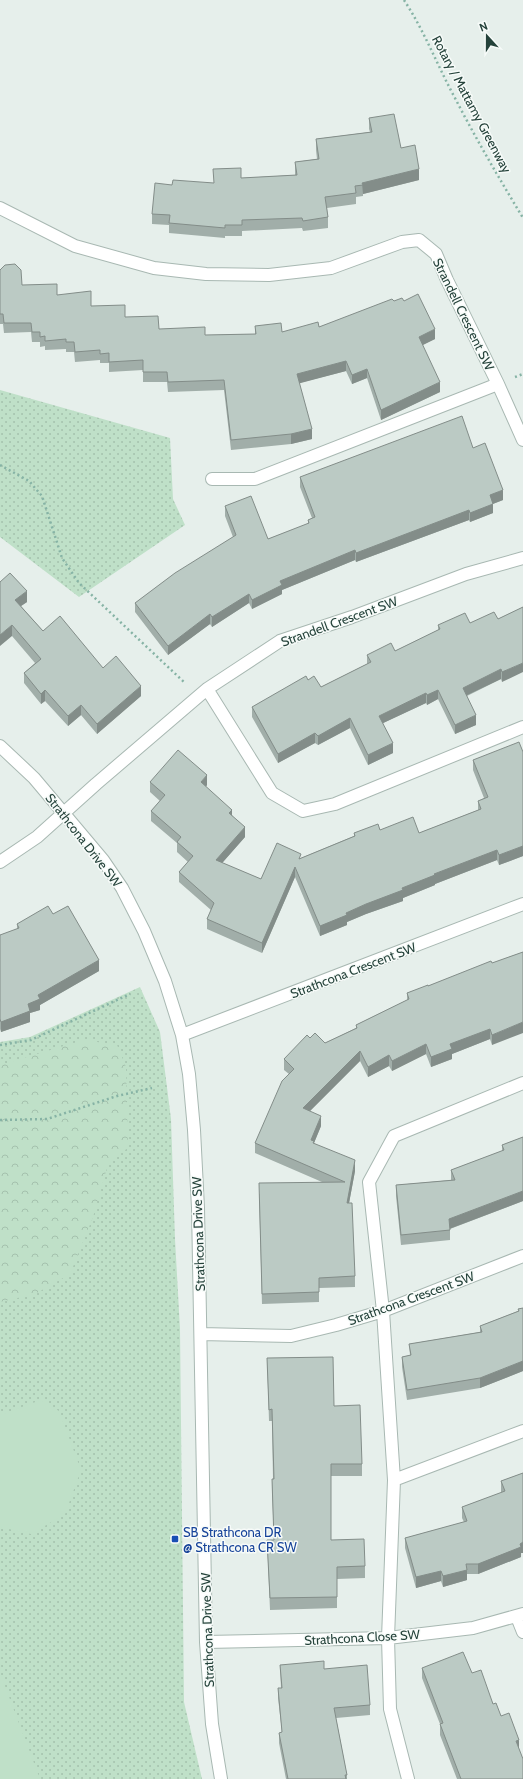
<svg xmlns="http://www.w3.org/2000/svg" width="523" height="1779" font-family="Cabin,sans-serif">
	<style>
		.grass { fill: url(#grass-dots) }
		.forest { fill: url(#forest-crowns) }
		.garden { fill: #bfe0c8 }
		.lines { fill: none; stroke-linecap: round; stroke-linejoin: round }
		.minor-casing { stroke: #a8b8b2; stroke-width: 14 }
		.path { stroke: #86b3a5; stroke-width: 2.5; stroke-dasharray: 2 3; stroke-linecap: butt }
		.minor { stroke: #fff; stroke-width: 12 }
		.wall { fill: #a1aea9 }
		.shaded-wall { fill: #838d89 }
		.building { fill: #bbcac4; stroke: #838d89 }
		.transit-dot { fill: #1a4fb4; stroke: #f7fbf9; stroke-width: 1.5 }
		.labels { text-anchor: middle; stroke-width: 3; stroke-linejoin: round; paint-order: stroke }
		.street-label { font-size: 13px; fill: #24423a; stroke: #f7fbf9 }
		.transit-label { font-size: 13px; fill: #164399; stroke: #f7fbf9; text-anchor: start }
	</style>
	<defs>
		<pattern id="grass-dots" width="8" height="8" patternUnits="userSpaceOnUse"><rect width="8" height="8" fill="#bfe0c8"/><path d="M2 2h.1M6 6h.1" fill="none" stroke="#a4c1ad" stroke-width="1.8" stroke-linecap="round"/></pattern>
		<pattern id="forest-crowns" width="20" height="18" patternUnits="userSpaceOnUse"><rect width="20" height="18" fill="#bfe0c8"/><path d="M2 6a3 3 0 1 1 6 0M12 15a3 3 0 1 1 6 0" fill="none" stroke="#a4c1ad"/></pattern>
	</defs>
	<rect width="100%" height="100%" fill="#e6efeb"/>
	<!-- grass -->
	<path class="grass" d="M0,390l170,48 3,61 12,26 -106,72 -79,-60z
		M140,987l20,45 11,87 4,120 5,90 4,373 18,77h-202v-737l30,-5z"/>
	<!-- forest -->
	<path class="forest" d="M84,1040l33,5 9,22 2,81 -19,13 -16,56 -23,57 -35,20 -35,8v-237z"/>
	<!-- garden -->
	<path class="garden" d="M41,1400l18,11 22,59 -16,44 -34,20 -31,-7v-112z
		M0,1673l40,106h-40z"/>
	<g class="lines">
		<!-- minor casing -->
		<g class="minor-casing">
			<path id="minor" d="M0,208l75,38 79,22 52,6 63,1 62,-7 71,-26 17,-2 17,14 11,26 51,104 25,56
				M212,479h43l243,-95
				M207,689l65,104 31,18 32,-7 188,-77
				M0,746l34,32 69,82 19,28 22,43 21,50 17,54 7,39 5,56 4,78 8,434 6,82 9,55
				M0,862l37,-25 59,-53 111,-95 73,-48 72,-24 114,-43 57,-16
				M182,1035l341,-131
				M201,1334l90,2 45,-11 47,-14 140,-55
				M394,1480l129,-49
				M517,1617l6,15
				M206,1642l182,-4 85,-10 50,-14
				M408,1779l-18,-70 -2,-71 6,-158 -11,-169 -14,-129 25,-46 129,-53"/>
		</g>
		<!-- path -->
		<path class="path" d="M404,0c21,32 33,65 51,98 21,41 44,80 68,120
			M515,377l8,-3
			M0,465l29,16 13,15 20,62 17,25 106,100
			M0,1045l31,-5 99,-46
			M0,1120l47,-1 70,-23 35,-8"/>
		<!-- minor -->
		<use href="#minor" class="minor"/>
	</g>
	<!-- wall -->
	<path class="wall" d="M369,118l32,30 18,32 -56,14v2l-7,1v7l-29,4 1,9v11l-25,3 -1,-3 -60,3v5h-17v2l-56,-5v-8l-17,-1v-10l20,-29 42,-2 27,-5 54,-3v-13l22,-3 -1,-9v-11l54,-7 -1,-3z
		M0,270l22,15 103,32 34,12 46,6 50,-1v-8l27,6 37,-5 75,-26h10l31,38 -13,6 18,47 -59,28 -14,-42 -15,6 -6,-13 -47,12 13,56 -21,5 -60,6 -7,-60 -56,2 -1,-10h-24v-12l-34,2v-9h-9v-3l-25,2 -1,-10h-8v-3l-21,1v-4l-5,1v-5h-8l-1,-10 -27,1 -1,-9h-3z
		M473,448l30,52 -10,4v9l-23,9 -1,-2 -113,42 -1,-2 -73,30v4l-30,15 -3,-6 -37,24 -2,-3 -42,31 -33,-43v-9l98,-66 -8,-21v-10l43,33 40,-15v-4l4,-2 -12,-31v-10z
		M0,582l27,20 -6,4 22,25 60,37 38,28 -44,38 -16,-19 -13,11 -23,-25 -4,3 -17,-21v-10l11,-10 -23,-27z
		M523,607l-21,75 -1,-3 -34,17 9,29 -21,9 -17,-35 -11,6 -1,-2 -43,20 10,30 -25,12 -18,-37 -32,17 -3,-2 -37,20 -26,-46v-10l56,-27 13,7 46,-23v-9l28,-4 43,-21v-5l32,-2 28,-4z
		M523,752v104l-24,9 -2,-5 -62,24v1l-32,13v3l-37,13 -19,8v3l-27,11 -25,-59 -33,76 -55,-24v-10l4,-9 -32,-28v-10l9,-10 -11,-10v-9l-26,-22v-10l9,-10 -10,-9v-10l57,3 -1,2 26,28 13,22 -23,26 39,16 40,-21 53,-22v-3l26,-3 39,3 59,-23v-9l6,-3 -11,-28v-10z
		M53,914l46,57 -59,34v5l-10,3v9l-29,10 -1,-3v-94l17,-6v-5z
		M523,952l-31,93 -2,-6 -38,15v5l-21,8 -5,-13 -34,17 -3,-5 -21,11 -8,-16 -50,50 11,15 -7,17 41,28 -6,32 6,73v11l-36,1v14l-57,2 -3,-110 63,-12 -67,-29v-10l34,-69 -5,-4v-11l26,-21 15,5 31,-15v-3l51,-25v-7l21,-7z
		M523,1137v64l-73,28v11l-49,5 -5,-49v-11l55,-5v-10l51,-19v-6z
		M523,1308v63l-43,17 -73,12 -5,-33v-10l8,-2 -1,-11 71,-12v-6l38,-15v-2z
		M267,1358l67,48 28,58v12h-31v64l34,26v12l-28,1v29l-67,2 -3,-70h7l-2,-49v-12h1l-1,-58h-3z
		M523,1473l-2,84 -43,17h-11v6l-24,7 -2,-6 -25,7 -11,-40v-10l59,-16 -2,-4v-11l39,-14v-12z
		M280,1665l44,4 46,36v10l-34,3 11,57v4h-61l-7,-36v-10l3,-1 -4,-34v-10h3z
		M422,1668l50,5 21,31 26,45 4,30h-66l-17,-44v-11l-18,-46z"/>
	<!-- shaded-wall -->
	<path class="shaded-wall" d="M419,169v11l-56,14 -1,-11z
		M435,329v10l-16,8v-10z
		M346,361v10l-49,13v-10z
		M367,369v9l-15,6v-9z
		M440,382v10l-59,28v-10z
		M312,429v10l-21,5v-10z
		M503,490v10l-13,5v-10z
		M493,504v9l-23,9v-9z
		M469,510v10l-113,42v-9z
		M355,550v10l-73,30v4l-30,15v-9l28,-19z
		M27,591v11l-12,8v-10z
		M249,594v9l-37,24v-10z
		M210,614v10l-42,31v-9z
		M12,625v11l-12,10v-11z
		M523,663v9l-21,10v-10z
		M501,669v10l-38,18v-9z
		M141,686v10l-44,38v-10z
		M45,690v11l-4,3v-10z
		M438,690v9l-11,6v-10z
		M426,693v10l-47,22v-9z
		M81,705v10l-13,11v-10z
		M476,715v10l-21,9v-9z
		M350,718v10l-32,17v-9z
		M315,733v10l-37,20v-9z
		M393,743v10l-25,12v-10z
		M207,775v10l-6,7v-10z
		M232,810v10l-3,-7z
		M245,827v10l-29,33v-10z
		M523,846v10l-24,9v-10z
		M497,850v10l-62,24v1l-32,13v3l-37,13 -19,8v3l-27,11v-10l26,-13 88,-39z
		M295,867v10l-33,76v-10z
		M99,960v11l-59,34v5l-10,3v9l-29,10v-10l27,-18 10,-9z
		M523,1022v11l-31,12v-10z
		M490,1029v10l-38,15v5l-21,8v-10l19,-13z
		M426,1044v10l-34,17v-10z
		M360,1051v10l-57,57v-10z
		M389,1055v11l-21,11v-10z
		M321,1116v10l-7,17 -3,-3z
		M355,1160v11l-8,43v-11z
		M523,1191v10l-74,28v-10z
		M523,1361v10l-43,17v-10z
		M523,1542v11h-2v4l-43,17v-10z
		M467,1570v10l-24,7v-11z
		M441,1571v10l-25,7v-11z
		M519,1740v10l-3,-9z"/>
	<!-- building -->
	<path class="building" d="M394,114l7,34 14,-3 4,24 -57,14 1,2 -8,1 1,7 -31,4 3,20 -25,4 -1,-3 -60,2v5h-17v3l-56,-5 1,-8 -18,-1 3,-31 17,2 1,-5 41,3 -1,-14 28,-1v10l56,-3 -2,-13 24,-3 -3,-20 56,-7 -3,-14z
		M15,264l6,6 1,15 35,-1v11l34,-4v15l34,-1v12l33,-1 1,13 46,-2v8l51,-1 -1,-8 26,-3 1,9 36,-10 1,5 73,-28 2,2 8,-3 2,3 14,-7 17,35 -16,8 21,45 -59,28 -14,-41 -15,6 -6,-14 -49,13 15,55 -21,5 -60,6 -7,-60 -56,2 -1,-10h-24v-12l-34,2v-9l-9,1v-4l-25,2 -1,-10h-8v-3l-21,2v-5l-5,1v-5h-8l-1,-9h-27l-1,-9h-3v-44l5,-5z
		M462,416l11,32 12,-5 18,47 -13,5 3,9 -23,9 -1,-3 -113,43 -1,-3 -75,31 2,4 -30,15 -3,-6 -37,23 -2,-3 -42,32 -33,-43 40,-30 61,-38 -11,-29 26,-10 17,43 41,-16 -1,-3 7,-3 -15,-40z
		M10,573l17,18 -12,9 28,31 17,-15 43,52 13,-12 25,30 -44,38 -16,-19 -13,11 -23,-26 -4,4 -17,-21 17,-14 -29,-34 -12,10v-53z
		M523,607v56l-21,9 -1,-3 -38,19 13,27 -21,10 -17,-35 -11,5 -1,-2 -47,23 14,27 -25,12 -18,-37 -32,18 -3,-3 -37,21 -26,-47 54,-31 2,4 6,-4 7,11 50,-25 -4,-7 24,-12 4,8 45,-22 -2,-4 27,-12 5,10 24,-11 4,7z
		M519,742l4,10v94l-24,9 -2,-5 -63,24 1,1 -33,13 1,2 -37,14 -20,9 1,2 -27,11 -25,-59 -33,76 -55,-24 7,-16 -35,-31 14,-16 -16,-14 4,-5 -30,-26 14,-16 -15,-13 28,-32 29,25 -6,7 31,28 -3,3 16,14 -29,33 45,19 16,-36 24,11 -2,5 56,-23 -1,-3 24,-9 2,6 33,-13 6,16 62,-24 -3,-8 10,-4 -15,-37z
		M48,906l5,8 15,-8 31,54 -61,35 2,4 -12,5 2,7 -29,11 -1,-3v-84l19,-7 -2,-4z
		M523,952v70l-31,13 -2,-6 -40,15 2,5 -21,8 -5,-13 -34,17 -3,-6 -21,12 -8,-16 -57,57 18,8 -10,24 3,1 -1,2 42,17 -8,43h5l3,73 -36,2v14l-57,2 -3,-111 86,-1 -90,-39 27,-62 12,-12 -10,-10 23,-24 3,3 5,-5 10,10 32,-15 -1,-3 53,-26 -2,-6 21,-8v1l63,-25 1,2z
		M523,1137v54l-74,28 1,11 -49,5 -5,-50 59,-5 -4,-10 53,-20 -2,-5z
		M523,1308v53l-43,17 -73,12 -5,-33 9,-2 -2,-11 73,-12 -2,-6 39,-15 -1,-2z
		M333,1357l1,49 26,-1 2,59h-31v76l33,-1 1,27 -28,1v30l-67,1 -3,-58h7l-2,-61h2l-2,-70 -3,1 -2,-52z
		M523,1473v69l-3,2 1,3 -43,17h-12l1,6 -24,6 -2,-5 -25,6 -11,-39 62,-17 -5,-14 43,-16 -4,-10z
		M463,1652l9,21 9,-3 12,34 3,-1 5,13 8,-3 10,27 -3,1 7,18v20h-62l-21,-55 3,-1 -21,-55z
		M324,1661v8l43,-4 3,40 -36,3 13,67h-2l1,4h-58l-9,-46 3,-1 -4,-44h4l-2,-23z"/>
	<!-- markers -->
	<rect class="transit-dot" x="171" y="1535" width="8" height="8" rx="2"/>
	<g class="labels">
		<!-- street labels -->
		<g class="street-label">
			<text transform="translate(472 104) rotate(62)" y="5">Rotary / Mattamy Greenway</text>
			<text transform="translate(464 314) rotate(64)" y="5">Strandell Crescent SW</text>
			<text transform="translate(339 621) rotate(-20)" y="5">Strandell Crescent SW</text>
			<text transform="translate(84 840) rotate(52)" y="5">Strathcona Drive SW</text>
			<text transform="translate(353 970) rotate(-21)" y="5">Strathcona Crescent SW</text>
			<text transform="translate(198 1234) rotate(-92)" y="5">Strathcona Drive SW</text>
			<text transform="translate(411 1298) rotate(-20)" y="5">Strathcona Crescent SW</text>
			<text transform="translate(207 1630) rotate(-92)" y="5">Strathcona Drive SW</text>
			<text transform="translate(362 1637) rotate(-3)" y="5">Strathcona Close SW</text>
		</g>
		<!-- transit labels -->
		<g class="transit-label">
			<text x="183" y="1537">SB Strathcona DR<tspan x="183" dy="15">@ Strathcona CR SW</tspan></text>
		</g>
	</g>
	<!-- north arrow -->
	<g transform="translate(487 36) rotate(339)" stroke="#f7fbf9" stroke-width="3" paint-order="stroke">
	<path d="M0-3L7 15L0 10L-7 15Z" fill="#24423a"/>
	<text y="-6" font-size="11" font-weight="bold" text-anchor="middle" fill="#24423a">N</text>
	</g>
</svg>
